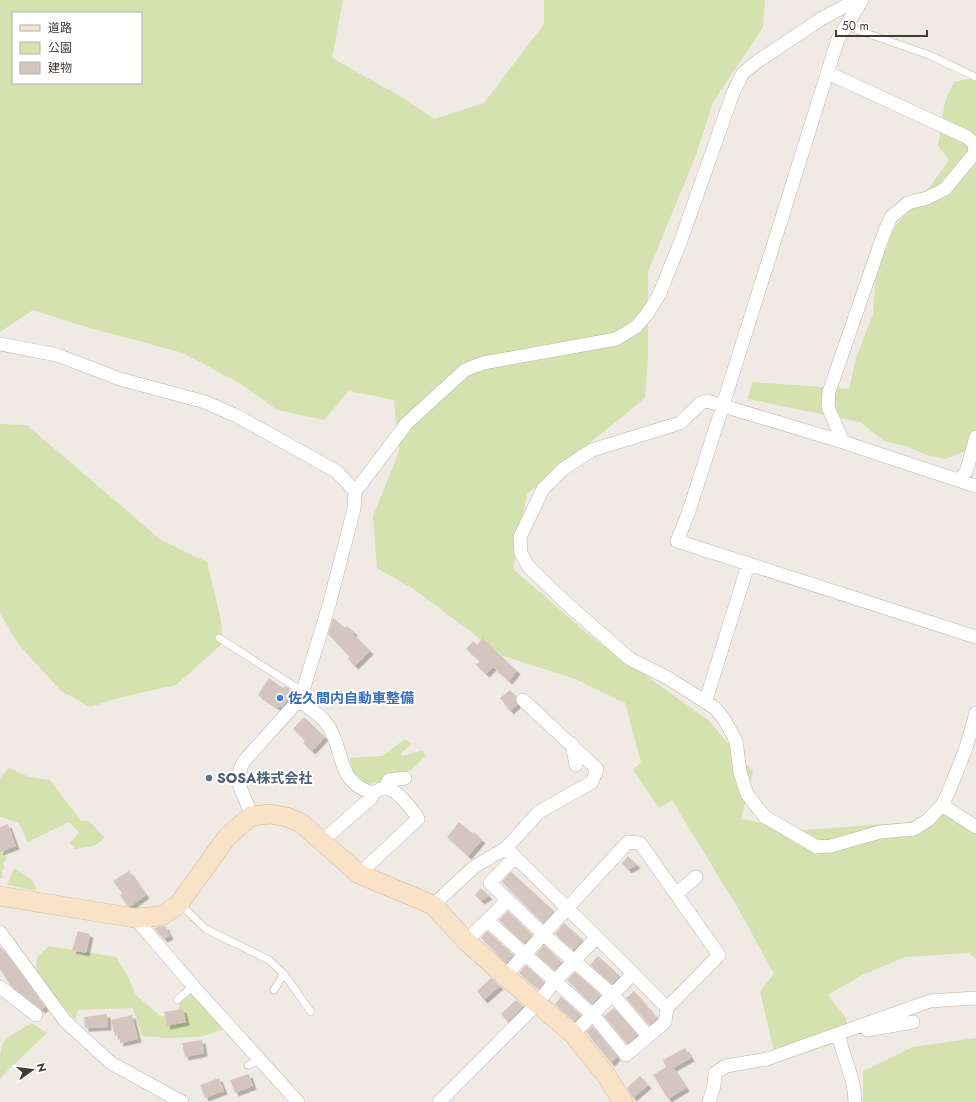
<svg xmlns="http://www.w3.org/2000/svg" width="976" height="1102" font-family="Jost,'Noto Sans JP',sans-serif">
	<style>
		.green { fill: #d6e1b0; fill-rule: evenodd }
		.building { fill: #d4c6be; filter: url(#shadow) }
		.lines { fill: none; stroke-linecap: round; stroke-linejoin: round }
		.lane-casing { stroke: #beb3ab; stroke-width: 8 }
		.street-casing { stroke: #beb3ab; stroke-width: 14 }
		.secondary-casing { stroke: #cfb69b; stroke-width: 20 }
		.lane { stroke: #fff; stroke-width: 7 }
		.street { stroke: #fff; stroke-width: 13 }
		.secondary { stroke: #f9e2c6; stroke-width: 19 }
		.shop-dot { fill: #3f7fe0; stroke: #fff; stroke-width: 1.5 }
		.service-dot { fill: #5c6f8a; stroke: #fff; stroke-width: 1.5 }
		.labels { text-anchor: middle; stroke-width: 4; stroke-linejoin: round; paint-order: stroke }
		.shop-label { font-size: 14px; font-weight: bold; fill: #366cbe; stroke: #fff; text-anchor: start }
		.service-label { font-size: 14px; font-weight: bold; fill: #4e5e75; stroke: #fff; text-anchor: start }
	</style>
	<defs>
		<filter id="shadow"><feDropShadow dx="3.5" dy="3.5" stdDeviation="0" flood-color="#0004"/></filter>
	</defs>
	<rect width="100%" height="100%" fill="#f0eae4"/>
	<!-- green -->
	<path class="green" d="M0,0h343l-11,58 75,42 27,19 50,-16 60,-79v-24h221l-2,27 -50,75 -17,53 -48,117v86l-3,40 -118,96 -14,75 75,65 120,86 45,52 -12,47 65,11 104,-8 34,-10 32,12v135l-7,-6 -64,4 -43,18 -34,20 18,23 3,20 -43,15 -32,-1 -14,-61 14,-17 -35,-64 -67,-110 -13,8 -26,-38 8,-8 -16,-59 -50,-24 -72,-23 -88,-66 -38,-22 -4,-52 26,-64 -5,-52 -45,-9 -25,29 -47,-10 -36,-26 -58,-31 -107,-29 -43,-14 -33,22zM13,13h128v70h-128z
		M976,77v370l-31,12 -16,-3 -23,-10 -22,-5 -24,-19 -112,-23 4,-17 97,7 7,-31 17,-44 3,-41 19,-47 36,-41 18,-25 -11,-14 7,-45 9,-19z
		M0,424l27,1 134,115 46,22 14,58 2,23 -47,42 -54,12 -32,10 -29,-16 -42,-46 -19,-32z
		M405,739l7,5 -12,10 3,2 20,-6 2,7 -14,13 -21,5 -4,6 -21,4 -12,-12 -3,-15 32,-2z
		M9,768l20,9 21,3 31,41h8l16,17 -11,8 -19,3 -5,-6 9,-11 -10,-10 -41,20 -9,-19 -19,-6v-39z
		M0,851h3l4,8 -4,4 2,4 -3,4v8h-2z
		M14,868l19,13 4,10 -30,-6z
		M49,946l67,11 13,22 7,16 23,20 17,5 4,-19 14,-9 33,36 -27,9 -33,1 -25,-2 -9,-28 -55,2 -3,10 -39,-46 1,-17z
		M32,1023l15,10 -47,45c0,-40 0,-36 32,-55z
		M976,1038v64h-113v-31l50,-24z"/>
	<!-- building -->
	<path class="building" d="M333,618l12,10 2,-2 7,6 -1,2 17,17 -15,15 -7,-7 2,-2 -22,-23z
		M482,638l35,33 -8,10 -16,-14 -7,7 -10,-9 4,-4 -14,-12 7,-8 4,4z
		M269,678l14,10 2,-2 8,5 -11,16 -3,-1 -1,2 -20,-13z
		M510,690l6,7 1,8 -7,6 -10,-13z
		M303,718h2l20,19 -13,14 -9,-8 2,-3 -12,-11z
		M459,822l14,12 1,-2 8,8 -14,16 -21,-19z
		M8,824l8,22 -16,6v-25z
		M628,856l9,9 -9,5 -6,-7z
		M129,871l17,24 -15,11h-3l-8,-11 2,-2 -9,-12z
		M511,872l43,39 -11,12 -41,-41z
		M481,888l8,8 -8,5 -6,-6z
		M508,911l24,24 -8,8 -25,-23z
		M564,923l19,17 -10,10 -18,-16z
		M165,926l5,10 -6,3 -10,-11z
		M78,931l12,3 -4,19 -14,-3z
		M487,931l27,24 -8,8 -25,-25z
		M544,945l18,17 -7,8 -19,-16z
		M0,946l45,61 -3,3 -32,-25 -10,-16z
		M598,956l22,20 -8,8 -22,-19z
		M526,965l18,17 -5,7 -20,-16z
		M575,972l26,23 -9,9 -25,-24z
		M491,978l9,8 -16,14 -7,-9z
		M634,991l23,27 -8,7 -23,-27z
		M561,997l20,18 -6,6 -20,-17z
		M516,1000l7,6 -15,16 -7,-8z
		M614,1008l23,27 -10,9 -23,-28z
		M183,1009l3,13 -19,4 -3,-14z
		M107,1014l1,13 -23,1 -1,-11z
		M132,1015l6,24 -18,4 -1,-8 -4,1 -4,-16z
		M592,1026l25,31 -6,6 -25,-31z
		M202,1040l2,13 -19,4 -3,-14z
		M685,1048l6,10 -18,10 13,20 -18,11 -15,-24 13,-8 -3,-7z
		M249,1074l4,12 -18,7 -5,-13z
		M640,1076l8,9 -15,13 -6,-10z
		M219,1078l5,13 -19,7 -5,-13z"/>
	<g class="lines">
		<!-- lane casing -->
		<g class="lane-casing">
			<path id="lane" d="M846,26l83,29 47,22
				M219,638l83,53
				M180,904l26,25 63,31 15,14 27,38
				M274,990l10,-16
				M177,1000l16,-14
				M248,1065l13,-5"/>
		</g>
		<!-- street casing -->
		<g class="street-casing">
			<path id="street" d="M862,0l-24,39 -115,366 -35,109 -11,27 299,96
				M828,73l139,64 8,8 -1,9 -29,35 -18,9 -19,5 -17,14 -7,16 -55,159 -1,15 15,35
				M0,344l57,11 63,24 85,23 32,14 99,55 19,20
				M958,480l8,-8 10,-35
				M976,486l-133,-44 -136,-41 -6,2 -21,20 -88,27 -29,19 -20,20 -23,48 1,16 7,13 37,36 65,57 38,19 47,30 9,11 12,22 4,31 7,22 18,23 52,30 14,-1 49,-14 34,-3 14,-9 14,-15 7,-14 17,-43 10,-35
				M706,700l42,-135
				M298,701c11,6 24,15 31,26 16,27 8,56 44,66
				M572,744l4,21
				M385,788l4,-8 16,-2
				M942,805l34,22
				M251,816c-5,-23 -20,-31 -7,-55l54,-60 7,-17 24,-79 25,-96 1,-18 6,-7 46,-61 58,-53 18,-7 133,-24 20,-12 11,-13 12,-19 21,-52 53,-150 10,-20 15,-12 63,-42 35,-19
				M321,842l50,-44 2,-5c4,-2 8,-5 12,-5 10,-1 29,23 33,31l-59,55
				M515,857l-25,26 54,52 69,60 35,41
				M676,894l20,-17
				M433,905l41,-38 32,-19 33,-36 53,-30 5,-13 -74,-69
				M135,918l58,68 105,116
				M488,921l106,95 32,39 39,-33 2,-14
				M0,932l65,89 46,42 71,39
				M466,941l42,-41
				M505,976l123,-134 12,1 79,112 -52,53c-53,-54 -107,-107 -161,-160
				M0,987l36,28
				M867,1030l46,-8
				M573,1034l60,-60
				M838,1034c5,23 17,44 17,68
				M439,1102l98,-98 18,-23 41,-43
				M709,1102l5,-16 1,-13 11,-7 41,-7 163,-58 46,-3"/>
		</g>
		<!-- secondary casing -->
		<g class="secondary-casing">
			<path id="secondary" d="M0,896l135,22 26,-2 18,-12 48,-67 24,-21 19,-2 17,3 14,6 58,51 74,31 33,36 39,35 68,58 33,41 17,27"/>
		</g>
		<!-- lane -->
		<use href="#lane" class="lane"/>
		<!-- street -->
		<use href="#street" class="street"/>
		<!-- secondary -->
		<use href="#secondary" class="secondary"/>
	</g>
	<!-- markers -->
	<circle class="shop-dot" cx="280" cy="698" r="4"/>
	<circle class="service-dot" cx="209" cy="778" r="4"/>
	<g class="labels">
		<!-- shop labels -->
		<g class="shop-label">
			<text x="288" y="703">佐久間内自動車整備</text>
		</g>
		<!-- service labels -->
		<g class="service-label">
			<text x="217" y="783">SOSA株式会社</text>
		</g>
	</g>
	<!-- legend -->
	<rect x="12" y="12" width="130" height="72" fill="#ffffff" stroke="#b3b0ae"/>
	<rect x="20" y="25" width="20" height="6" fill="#f9e2c6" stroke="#b3b0ae"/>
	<text x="48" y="32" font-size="12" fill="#423a35">道路</text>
	<rect x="20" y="42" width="20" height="12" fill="#d6e1b0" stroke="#b3b0ae"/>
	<text x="48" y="52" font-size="12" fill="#423a35">公園</text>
	<rect x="20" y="62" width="20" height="12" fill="#d4c6be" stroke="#b3b0ae"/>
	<text x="48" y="72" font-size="12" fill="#423a35">建物</text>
	<!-- north arrow -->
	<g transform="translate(32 1070) rotate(76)" stroke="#ffffff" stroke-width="3" paint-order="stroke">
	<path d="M0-3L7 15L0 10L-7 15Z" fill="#423a35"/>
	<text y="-6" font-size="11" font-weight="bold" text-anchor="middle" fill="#423a35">N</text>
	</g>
	<!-- scale -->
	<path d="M836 30v6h91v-6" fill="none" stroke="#423a35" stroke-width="2"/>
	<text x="842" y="30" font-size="12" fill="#423a35" stroke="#ffffff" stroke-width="3" paint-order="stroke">50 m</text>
</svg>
